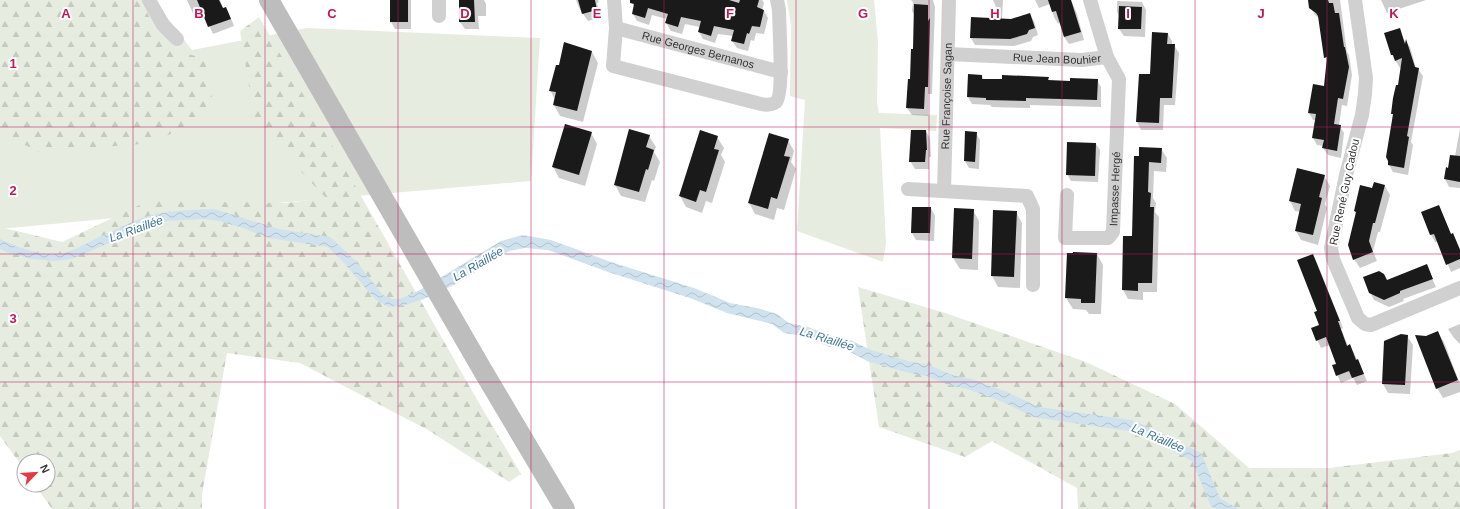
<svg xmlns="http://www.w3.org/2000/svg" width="1460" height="509" font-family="Helvetica,sans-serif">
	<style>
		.green { fill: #e6ecdf }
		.forest { fill: url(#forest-firs) }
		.water { fill: url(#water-waves) }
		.shadow { fill: #0003 }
		.building { fill: #1a1a1a }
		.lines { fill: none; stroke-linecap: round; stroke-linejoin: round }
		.street { stroke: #d0d0d0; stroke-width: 14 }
		.secondary { stroke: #bdbdbd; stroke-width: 20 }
		.grid { fill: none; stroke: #c2185b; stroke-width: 1; stroke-opacity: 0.55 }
		.labels { text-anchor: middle; stroke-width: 4; stroke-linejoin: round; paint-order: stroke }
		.street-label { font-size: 11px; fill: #333; stroke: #fff }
		.water-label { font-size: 12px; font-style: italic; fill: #3f7597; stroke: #fff }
		.grid-label { font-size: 13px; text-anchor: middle; font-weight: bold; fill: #c2185b; stroke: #fff; stroke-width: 4; stroke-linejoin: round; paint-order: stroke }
	</style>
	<defs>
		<pattern id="forest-firs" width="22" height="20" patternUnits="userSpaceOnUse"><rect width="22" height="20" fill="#e6ecdf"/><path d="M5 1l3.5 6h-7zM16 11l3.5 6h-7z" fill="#c6cbc0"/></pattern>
		<pattern id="water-waves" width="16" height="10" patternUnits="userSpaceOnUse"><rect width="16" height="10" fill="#cfe2ee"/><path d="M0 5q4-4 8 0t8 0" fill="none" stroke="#b2c2cd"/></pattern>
	</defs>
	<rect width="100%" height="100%" fill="#fff"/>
	<!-- green -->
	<path class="green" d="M0,0h154l38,50 115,-22 233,10 -9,143 -322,28 -209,20z
		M787,0h87l4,43 -1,59 2,11 58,2 -1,16 -56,-3 6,115 -3,19 -86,-31 8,-131 -15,-4 1,-70z"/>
	<!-- forest -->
	<path class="forest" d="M0,0h141l23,47 45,13 4,50 -59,33 -116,9 -38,-21z
		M259,17l220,386 42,71 -12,8 -81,-52 -128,-67 -73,-10 -25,141v15h-150l-17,-24h13v-24h-24v8l-24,-33v-209l62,15 86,-41 138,2 40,-5 -71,-75 -15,-92z
		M858,287l87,26 141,49 89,42 74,64h80l123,-15 8,-3v59h-382l-1,-21 -85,-47 -27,16 -86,-30z"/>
	<!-- water -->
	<path class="water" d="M214,209l65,20 51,8 25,23 28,35 10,4h7l20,-9 81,-49 22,-6 28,5 60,22 83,26 36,15 27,5 20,6 12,9 19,4 24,9 14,2 25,12 37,11 21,4 23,10 19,4 36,13 32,15 93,13 20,9 49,24 19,45 18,11h-21l-6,-3 -19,-45 -44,-23 -19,-7 -96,-14 -30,-15 -36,-13 -18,-4 -23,-9 -21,-4 -38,-11 -24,-13 -13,-1 -27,-11 -19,-3 -12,-9 -45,-11 -37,-15 -82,-26 -60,-22 -23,-2 -16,3 -51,32 -34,16 -19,6 -16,2 -13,-7 -32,-37 -16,-16 -59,-9 -26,-10 -24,-7 -16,-2 -37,2 -30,11 -65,27 -18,2 -21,-2 -26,-7 -6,-3v-10c19,9 43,18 64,14 11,-3 21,-9 31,-14 16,-7 31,-15 47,-21 24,-8 48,-8 72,-9z"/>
	<!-- shadow -->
	<path class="shadow" d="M187,0h33l3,9 3,-1 4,8 4,10 -21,8 -8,-18 -9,4z
		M391,0h20v29h-16l-4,-7z
		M460,0h24l2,4v12h-8l1,13h-14l-5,-7z
		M576,0h22l1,2 -2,1 4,14 -13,4 -9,-13z
		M634,0h128l2,3 -2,7 2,1 4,7 -4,16 -8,-1 -2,8 -3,-1 -3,11 -11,-3 -5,-7 2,-5 -16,-2 -3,9 -12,-4 -4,-7 1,-5 -15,-3 -3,10 -11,-3 -5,-8 1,-4 -15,-4 -3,10 -12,-4 -4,-7 1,-7 -1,-3z
		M911,0h22l2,7 -3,87h-4v22l-16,-1 -5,-7 7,-58 1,-34 -3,-5 1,-9z
		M993,0h10l-1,19 9,1 19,-6 4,7 4,14 -5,2 -2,4 -17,5 -39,-1 -4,-7 30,-19z
		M1035,0h36l6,14 7,26 -15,4 -5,-7 -4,-16 -2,3 -4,-7 -4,-13 -11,4z
		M1310,0h30l7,52 2,3 3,20 -5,31 -5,-1 -3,20 5,8 -3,25 -13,-3 -5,-7 1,-2 -7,-1 -4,-7 3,-18h-3l-4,-7 16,-26 2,-26 -2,-4 -6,-39 -4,-3 -5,-8z
		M1381,0h45l-39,13z
		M1117,1l25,1 4,8 -1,27 -21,-1 -5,-7 1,-12 -3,-5z
		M1399,30l7,14v-2l4,5 6,21 2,1 5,7 -12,66 2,3 -5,30 -15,-3 -4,-7 5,-48 -2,-4 10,-46 -2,1 -8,-13 -7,-21z
		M1168,34l4,7v4h2l5,8 -4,52h-11l-1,25h-22l-4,-8 3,-47h11z
		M565,43l27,9 6,11 -15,59 -23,-6 -6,-11 1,-5 -5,-10 9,-23z
		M969,75l13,1 2,4 64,-2 2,3 21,1 26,-2 4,7v20l-71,-2v3l-38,-1 -2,-2 -18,-1 -4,-7z
		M1460,129v59l-11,-1 -4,-8 2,-10h2l6,-13z
		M630,130l19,6 7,11 -2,5 6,10 -6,19 -2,-1 -7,22 -24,-6 -6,-11z
		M926,131l4,7 1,19h-2v12h-14l-5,-8z
		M591,133l6,11 -12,42 -26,-8 -6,-11z
		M976,133l4,7 -1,29 -10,-1 -4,-7z
		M717,137l7,11 -3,7 4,7 -13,41 -6,-2 -4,12 -16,-6 -6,-11z
		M788,140l6,11 -3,11 5,7 -12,41 -7,-2 -3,12 -19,-6 -6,-11z
		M1096,144l4,6 -2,32 -27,-1 -4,-7z
		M1161,149l6,9 -1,14 -12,-1 -1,27 3,5 -1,9 4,5 -2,75h-14v8l-15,-1 -5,-9 10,-53 7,-80z
		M1324,176l6,10 -5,18 2,4 -9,37 -17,-5 -5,-9 4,-19 -5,-1 -5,-10z
		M1385,186l5,9 -10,37h-2l-5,19 4,10 -17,7 -6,-9 2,-45 -1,-3 18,-22z
		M1439,207l12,27h2l7,15v19l-9,4 -13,-30h-3l-4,-7 -9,-22z
		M931,208l4,8 -1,25 -18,-1 -4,-7z
		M973,210l6,11 -1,49 -18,-1 -7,-11z
		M1016,212l6,11 -2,65 -22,-1 -6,-11z
		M1068,254h29l6,11 -2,49h-12l-3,-4 -13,-1 -7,-11z
		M1313,255l4,8 26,65 -2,1 7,17h2l4,7 13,28 -10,4 -4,-7 -12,5 -8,-17 5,-2 -8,-19 -9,3 -9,-19 9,-3z
		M1426,265l10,22 -33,12 1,2 -15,6 -15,-7 -4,-8 17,-11z
		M1460,324v20l-6,-6 -6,-9z
		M1438,333l6,9 16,42v8l-17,6 -6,-10 -20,-52 10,1z
		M1407,336l6,9 -3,49 -22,-1 -5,-9z"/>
	<!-- building -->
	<path class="building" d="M197,0h22l4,8 3,-1 5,12 -23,8z
		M390,0h18v22h-18z
		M459,0h15l1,22h-16z
		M578,0h17l2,10 -15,4z
		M630,0h99l10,3 1,-3h19l-2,7 7,3 -4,17 -8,-1 -3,8 -2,-1 -3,11 -13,-3 3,-11 -20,-4 -3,10 -13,-4 3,-11 -20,-4 -3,10 -13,-4 3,-9 -20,-6 -3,10 -13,-4 2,-10 -4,-1z
		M1048,0h23l10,32 -17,5 -8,-26 -4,1z
		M1308,0h20l1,3h4l2,10h4l5,34h1l4,20 -6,32 -5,-1 -4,26 7,1 -4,26 -15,-3 2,-8 -12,-2 4,-24 -8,-1 5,-29 11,2 3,-29 -3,1 -6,-42 -2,-3 -7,-5z
		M914,4l14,1v16l2,-3 -2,69h-3l-1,22 -18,-1 2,-29h2l1,-30h2z
		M1119,6l23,1 -1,22h-23z
		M1030,13l5,15 -6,2 -2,4 -17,5 -40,-1 1,-21 40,2z
		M1400,28l5,16 1,-5 9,28 4,1 -12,68 2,1 -5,31 -16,-3v-4l-2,-4 7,-43h-2l2,-16 3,-13h2l4,-27 -7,3 -2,-6h-2l-7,-22z
		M1152,32l16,1 -1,11h8l-3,54h-12l-1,25 -23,-1 3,-48h11z
		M564,42l28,9 -15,60 -24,-6 3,-13 -7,-1 7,-26h3z
		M968,74l14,1v4h20v-4l47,2 -1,3 22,1v-3l28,1 -1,21 -71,-2v3l-40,-1v-2l-19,-1z
		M565,124l27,8 -13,43 -27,-8z
		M629,129l21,6 -4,12 8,3 -6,20 -2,-1 -7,23 -25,-7z
		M700,130l18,6 -4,13 5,1 -13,42 -6,-2 -4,12 -17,-6z
		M911,130h15l1,20h-1l-1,12h-16z
		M965,131l12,1 -2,30 -11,-1z
		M769,133l20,6 -5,17 6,1 -13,42 -6,-2 -3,12 -20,-6z
		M1067,142l29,1 -1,33 -29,-1z
		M1139,147l23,1 -1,15 -12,-1 -1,30 3,1 -1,14h4l-2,76h-14v8l-16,-1 1,-54h9l2,-80h5z
		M1450,155l10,1v26l-16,-3 2,-12 2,1z
		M1297,168l28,7 -6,22 3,1 -9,37 -18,-4 6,-27 -12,-3z
		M1374,182l11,3 -10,38h-2l-4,18 4,11 -20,8 -5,-15 8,-33 -2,-1 6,-26 12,3z
		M1439,205l12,29 2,-1 7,17v9l-14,6 -12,-31 -4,1 -9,-23z
		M912,207h19l-1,26h-19z
		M954,208l20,1 -2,50 -20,-1z
		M993,210l24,1 -3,66 -23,-1z
		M1073,252l24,1 -2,50h-14v-4l-16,-1 2,-45h6z
		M1313,254l27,67h-2l9,25 3,-2 6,16 2,-1 6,15 -12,4 -3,-7 -13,5 -4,-11 4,-1 -10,-27 -10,4 -5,-13 8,-3 -5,-13 3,-1 -20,-51z
		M1427,264l6,15 -33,12v2l-16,7 -15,-7 -6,-16 16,-6 5,3 3,6z
		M1438,331l20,49 -22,9 -21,-54 11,1z
		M1401,334l7,1 -3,50 -23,-1 2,-43z"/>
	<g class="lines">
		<!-- street -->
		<g class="street">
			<path d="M149,0l14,25 14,14"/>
			<path d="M439,0v16"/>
			<path d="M614,0l2,28 -3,38 148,38c5,1 11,1 15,-2 8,-7 3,-78 3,-92l-2,-10"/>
			<path d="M1355,0l11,78 -1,16 -3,21 -16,60 -15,73 2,11 25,59 7,6 6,1 89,-37"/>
			<path id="s1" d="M616,28l165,44"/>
			<path id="s2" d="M948,54l134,6 25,-3 -17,-57"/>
			<path d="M908,189l119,7 6,13v76"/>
			<path id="s3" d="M944,191l5,-191"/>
			<path id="s4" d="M1067,195l-2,43h43l5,-6 6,-153 -12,-22"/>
		</g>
		<!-- secondary -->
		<path class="secondary" d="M269,0l214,371 82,138"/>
	</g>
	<!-- grid -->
	<path class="grid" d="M133,0v509M265,0v509M398,0v509M531,0v509M664,0v509M796,0v509M929,0v509M1062,0v509M1195,0v509M1327,0v509M0,127h1460M0,254h1460M0,382h1460"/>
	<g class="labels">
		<!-- street labels -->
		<g class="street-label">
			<text dy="4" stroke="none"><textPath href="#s1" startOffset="85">Rue Georges Bernanos</textPath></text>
			<text dy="4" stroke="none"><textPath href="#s2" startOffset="109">Rue Jean Bouhier</textPath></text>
			<text dy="4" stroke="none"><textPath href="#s3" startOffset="95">Rue Françoise Sagan</textPath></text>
			<text dy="4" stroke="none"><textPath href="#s4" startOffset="137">Impasse Hergé</textPath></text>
			<text transform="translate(1344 192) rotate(-78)" y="4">Rue René Guy Cadou</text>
		</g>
		<!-- water labels -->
		<g class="water-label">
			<text transform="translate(136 229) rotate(-20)" y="4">La Riaillée</text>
			<text transform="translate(478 264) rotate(-30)" y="4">La Riaillée</text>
			<text transform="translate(827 339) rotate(17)" y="4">La Riaillée</text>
			<text transform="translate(1158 438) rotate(23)" y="4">La Riaillée</text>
		</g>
	</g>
	<g class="grid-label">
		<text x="66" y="18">A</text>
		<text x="199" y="18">B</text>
		<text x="332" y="18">C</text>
		<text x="465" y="18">D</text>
		<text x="597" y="18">E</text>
		<text x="730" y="18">F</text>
		<text x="863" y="18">G</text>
		<text x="995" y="18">H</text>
		<text x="1128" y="18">I</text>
		<text x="1261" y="18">J</text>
		<text x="1394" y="18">K</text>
		<text x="13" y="68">1</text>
		<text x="13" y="195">2</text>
		<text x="13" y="323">3</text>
	</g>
	<!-- north arrow -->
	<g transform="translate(36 473) rotate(65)"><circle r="19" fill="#ffffff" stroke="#adadad"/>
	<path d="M0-3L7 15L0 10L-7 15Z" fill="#e63946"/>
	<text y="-6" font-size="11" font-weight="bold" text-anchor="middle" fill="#333333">N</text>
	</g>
</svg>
